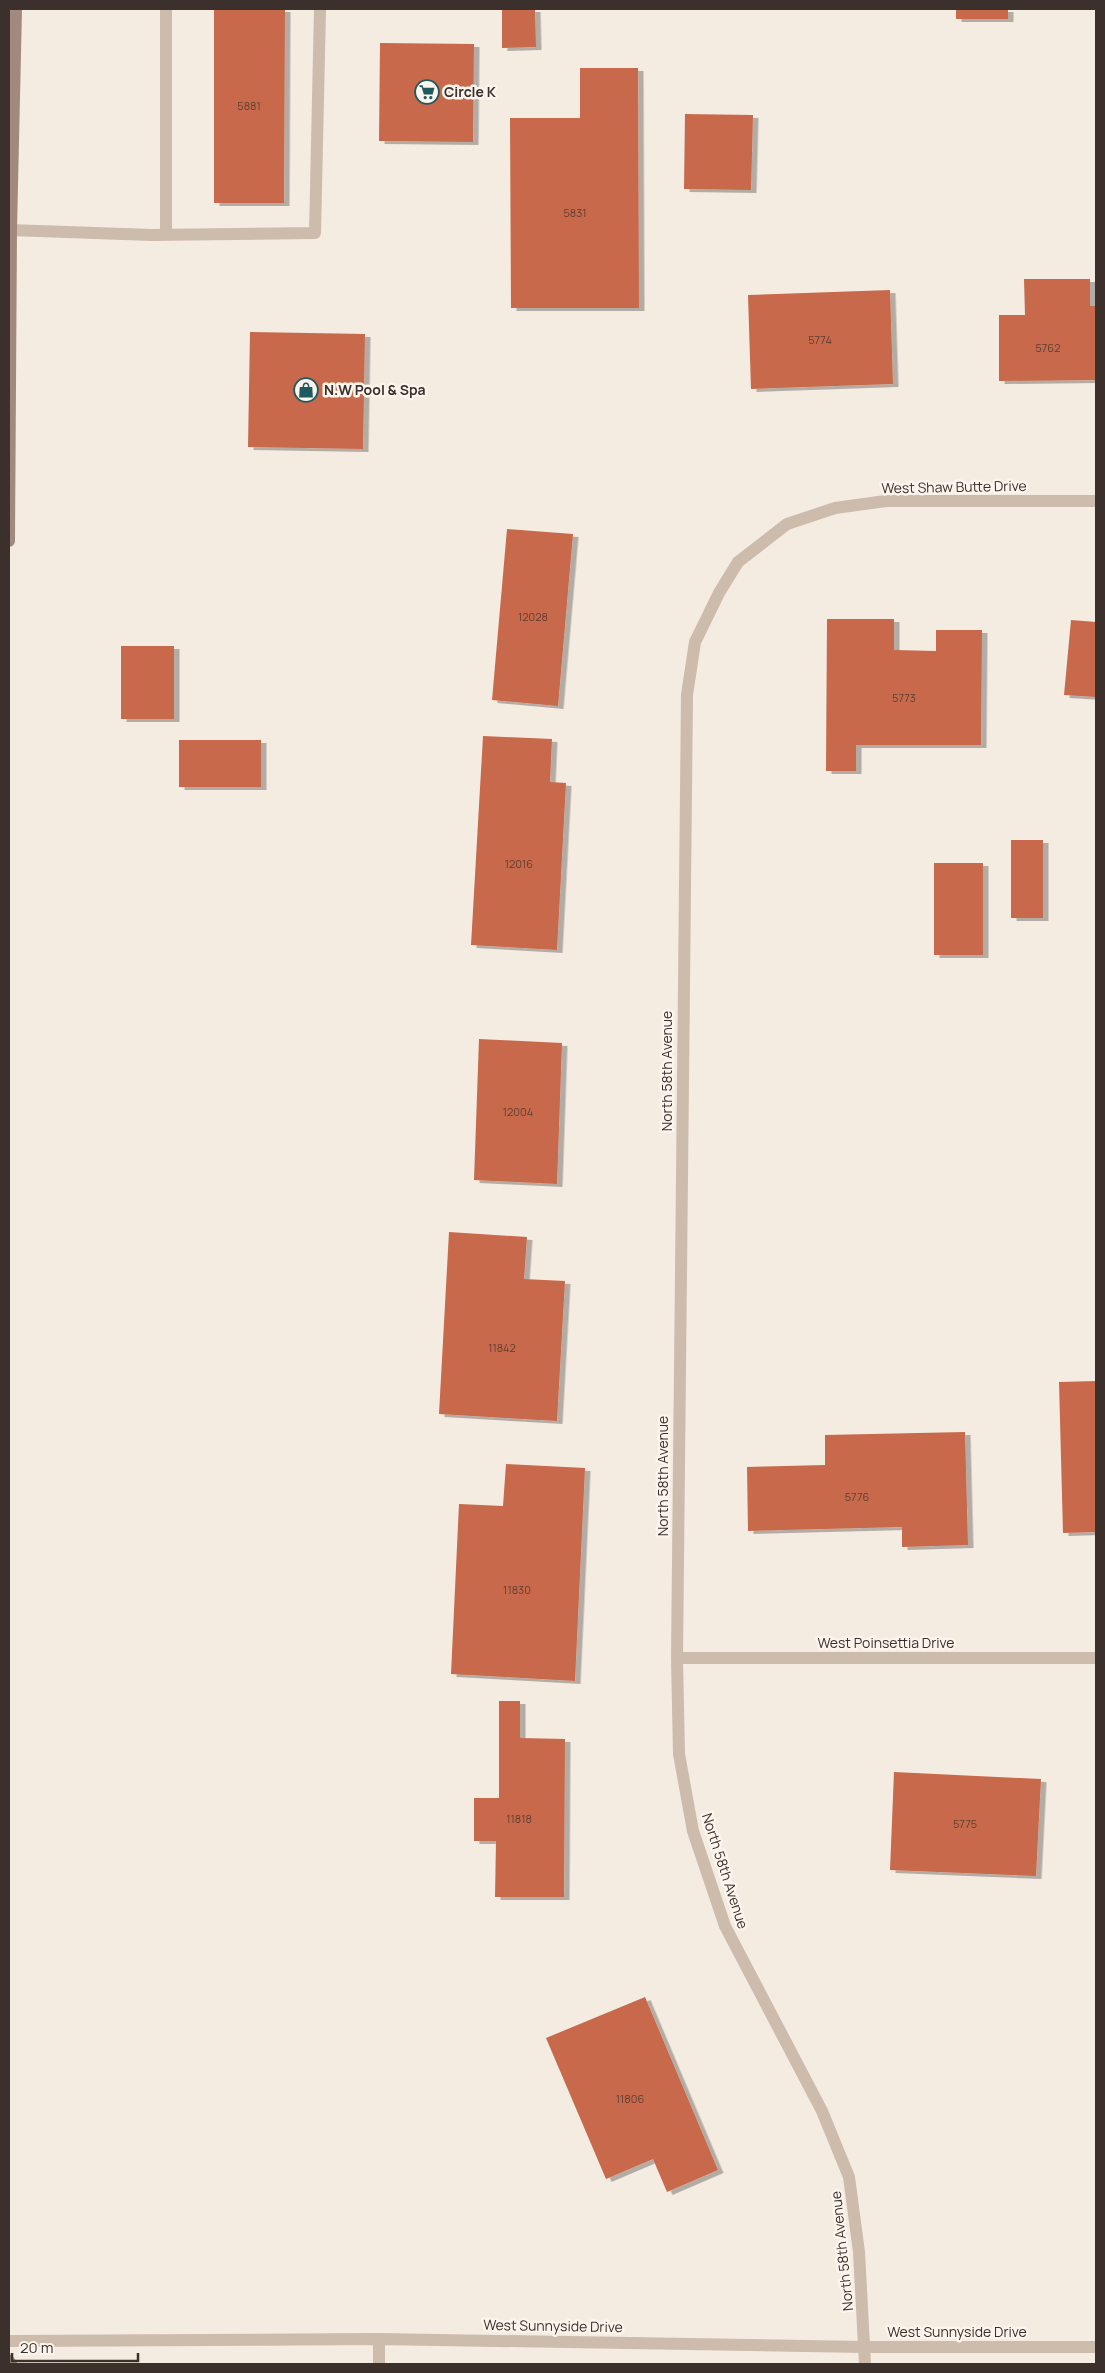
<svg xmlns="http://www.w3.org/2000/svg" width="1105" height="2373" font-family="Manrope,sans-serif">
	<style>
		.building { fill: #c8694b; filter: url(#shadow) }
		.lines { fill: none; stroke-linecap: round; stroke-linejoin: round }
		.lane { stroke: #cdbbac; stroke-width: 12 }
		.street { stroke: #cdbbac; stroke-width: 12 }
		.secondary { stroke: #a18a7d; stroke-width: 12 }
		.labels { text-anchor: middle; stroke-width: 5; stroke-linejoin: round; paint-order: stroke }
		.number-label { font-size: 11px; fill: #5e3e33 }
		.poi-label { font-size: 14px; font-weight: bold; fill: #3b302b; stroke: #fbf5ee; text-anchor: start }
		.street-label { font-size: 14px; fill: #3b302b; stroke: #fbf5ee }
	</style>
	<defs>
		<filter id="shadow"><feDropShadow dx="5.5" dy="3" stdDeviation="0" flood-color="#0004"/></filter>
	</defs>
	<rect width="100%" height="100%" fill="#f4ebe1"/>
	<!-- building -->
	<path class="building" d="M214,9h71l-1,194h-70z
		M502,9h33l1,38 -34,1z
		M956,9h52v10h-52z
		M380,43l94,1 -1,98 -94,-1z
		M580,68h58l1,240h-128l-1,-190h70z
		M685,114l68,1 -2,75 -67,-1z
		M1024,279h66v27h6v74l-97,1v-66h26z
		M890,290l3,94 -142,5 -3,-94z
		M250,332l115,2 -2,115 -115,-2z
		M507,529l66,5 -15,172 -66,-6z
		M827,619h67v31l42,1v-21h46l-1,115h-125v26h-30z
		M1071,620l25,2v75l-32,-2z
		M121,646h53v73h-53z
		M483,736l69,3 -2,43 16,1 -9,167 -86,-5z
		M179,740h82v47h-82z
		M1011,840h32v78h-32z
		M934,863h49v92h-49z
		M479,1039l83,4 -5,141 -83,-4z
		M449,1232l78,5 -3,42 41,2 -8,140 -118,-7z
		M1096,1381v151l-33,1 -4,-151z
		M965,1432l3,113 -66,2v-20l-154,4 -1,-64 78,-2v-30z
		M506,1464l79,4 -10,213 -124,-7 8,-170 44,2z
		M499,1701h21v37l45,1 -1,158h-69l1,-56h-22v-43h25z
		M894,1772l147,7 -5,97 -146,-6z
		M645,1997l73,173 -51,22 -14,-33 -47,20 -60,-141z"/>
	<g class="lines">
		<!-- lane -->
		<path class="lane" d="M166,9v226
			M9,230l143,5 163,-2 5,-224"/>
		<!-- street -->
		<path class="street" d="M677,1658h419
			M9,2341l370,-2 486,8h231
			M379,2364v-25
			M865,2364l-6,-112 -10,-75 -27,-66 -97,-185 -32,-95 -14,-77 -2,-96 10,-963 8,-53 24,-49 19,-31 49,-38 48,-16 51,-7h210"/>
		<!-- secondary -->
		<path class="secondary" d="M9,541l2,-311 5,-221
			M9,2361l2,3"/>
	</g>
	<!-- icons -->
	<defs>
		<g id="supermarket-ring" transform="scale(1.25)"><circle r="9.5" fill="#fbf5ee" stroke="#1f5a5e" stroke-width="1.5"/><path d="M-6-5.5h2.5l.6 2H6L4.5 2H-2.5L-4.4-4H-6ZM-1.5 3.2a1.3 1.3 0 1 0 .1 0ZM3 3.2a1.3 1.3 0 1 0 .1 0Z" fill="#1f5a5e"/></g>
		<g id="shop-ring" transform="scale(1.25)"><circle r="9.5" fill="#fbf5ee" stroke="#1f5a5e" stroke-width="1.5"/><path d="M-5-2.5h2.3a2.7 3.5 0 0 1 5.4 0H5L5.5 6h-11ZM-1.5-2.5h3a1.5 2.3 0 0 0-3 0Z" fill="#1f5a5e"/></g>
	</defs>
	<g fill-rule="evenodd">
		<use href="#supermarket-ring" x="427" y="92"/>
		<use href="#shop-ring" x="306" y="390"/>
	</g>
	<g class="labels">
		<!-- number labels -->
		<g class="number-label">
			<text x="249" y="110">5881</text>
			<text x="575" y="217">5831</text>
			<text x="820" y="344">5774</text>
			<text x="1048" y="352">5762</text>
			<text x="533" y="621">12028</text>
			<text x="904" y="702">5773</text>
			<text x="519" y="868">12016</text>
			<text x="518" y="1116">12004</text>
			<text x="502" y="1352">11842</text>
			<text x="857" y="1501">5776</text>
			<text x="517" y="1594">11830</text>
			<text x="519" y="1823">11818</text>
			<text x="965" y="1828">5775</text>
			<text x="630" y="2103">11806</text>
		</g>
		<!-- poi labels -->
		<g class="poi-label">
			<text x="444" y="97">Circle K</text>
			<text x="324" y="395">N.W Pool &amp; Spa</text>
		</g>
		<!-- street labels -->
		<g class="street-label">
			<text transform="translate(954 487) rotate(-1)" y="5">West Shaw Butte Drive</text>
			<text transform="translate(667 1071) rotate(-90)" y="5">North 58th Avenue</text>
			<text transform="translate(663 1476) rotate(-90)" y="5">North 58th Avenue</text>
			<text x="886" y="1648">West Poinsettia Drive</text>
			<text transform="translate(725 1871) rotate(72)" y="5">North 58th Avenue</text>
			<text transform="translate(842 2251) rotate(-96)" y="5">North 58th Avenue</text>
			<text transform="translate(553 2326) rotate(1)" y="5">West Sunnyside Drive</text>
			<text x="957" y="2337">West Sunnyside Drive</text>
		</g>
	</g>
	<!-- border -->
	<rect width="1105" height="2373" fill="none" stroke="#3b302b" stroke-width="20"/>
	<!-- scale -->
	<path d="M12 2353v8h126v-8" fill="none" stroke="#3b302b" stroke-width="2.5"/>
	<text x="20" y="2353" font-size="15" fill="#3b302b" stroke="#fbf5ee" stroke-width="4" paint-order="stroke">20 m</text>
</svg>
